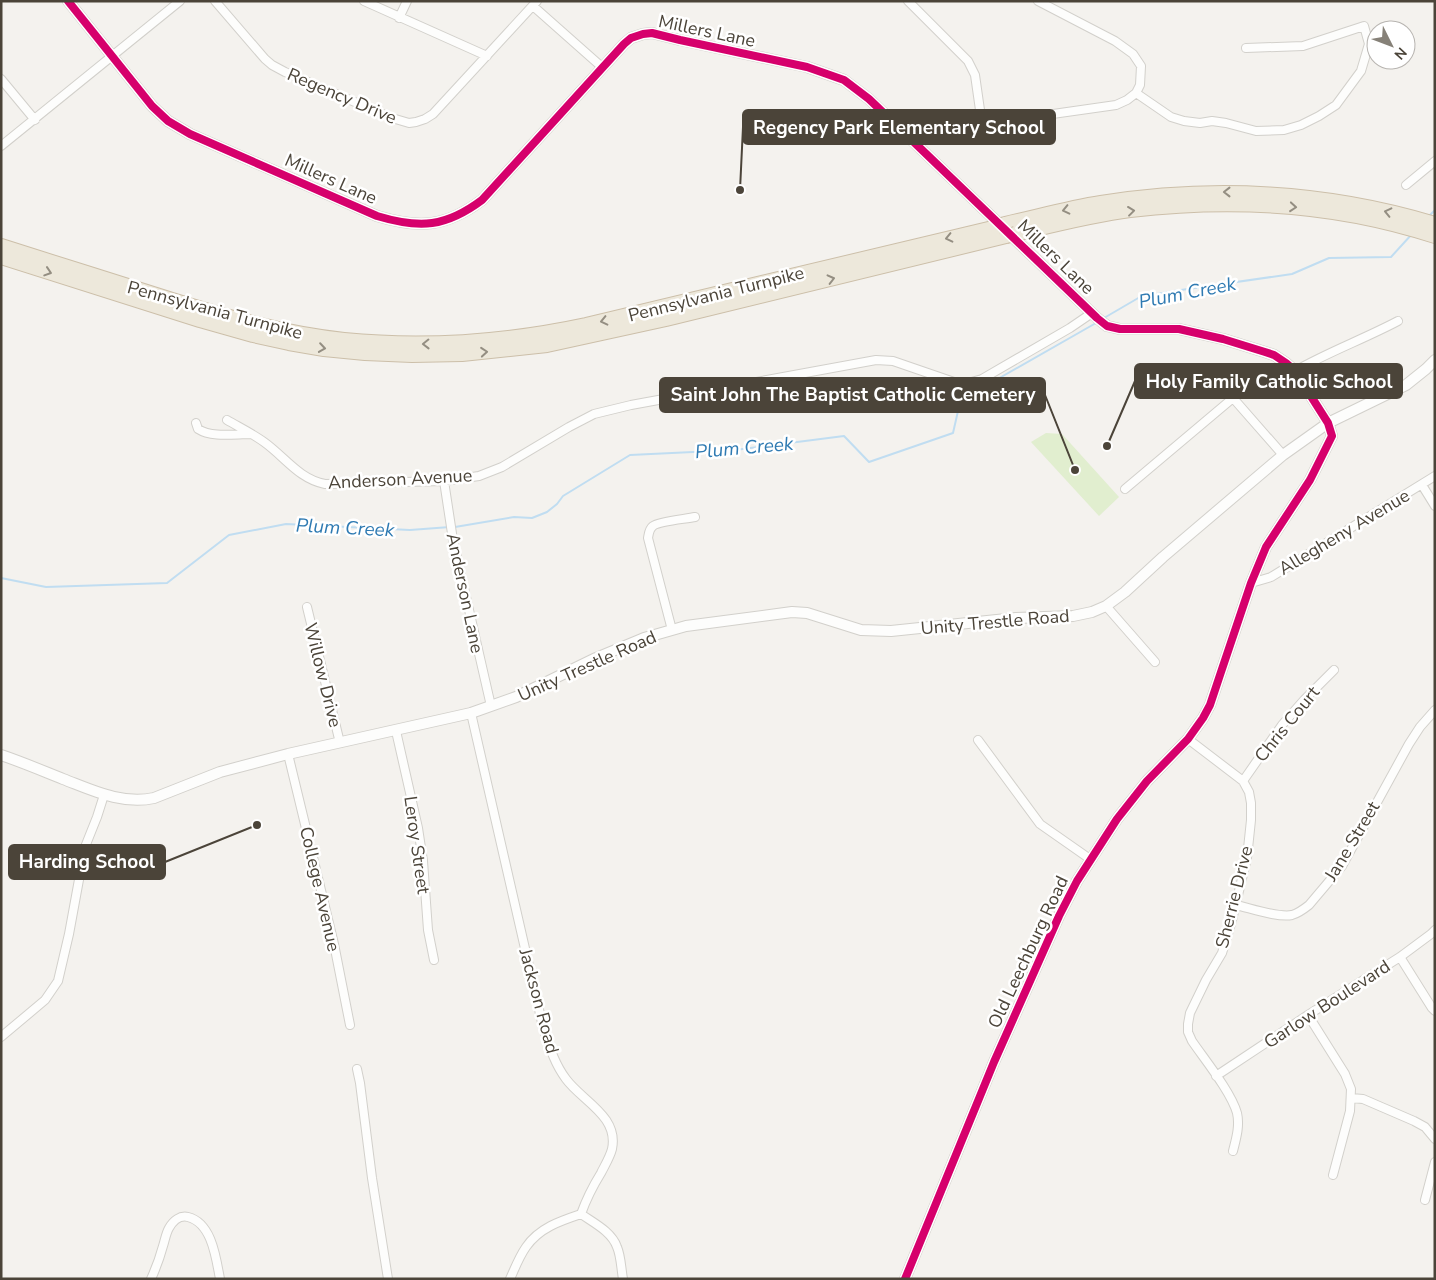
<svg xmlns="http://www.w3.org/2000/svg" width="1436" height="1280" font-family="'Nunito Sans',sans-serif">
	<style>
		.green { fill: #e1eecf }
		.lines { fill: none; stroke-linecap: round; stroke-linejoin: round }
		.stream { stroke: #c0ddf1; stroke-width: 2 }
		.minor-casing { stroke: #d2d0cb; stroke-width: 10 }
		.tertiary-casing { stroke: #d2d0cb; stroke-width: 12 }
		.motorway-casing { stroke: #ccbfa9; stroke-width: 16 }
		.minor { stroke: #fdfdfc; stroke-width: 8 }
		.tertiary { stroke: #fdfdfc; stroke-width: 10 }
		.motorway { stroke: #ede8db; stroke-width: 14 }
		.motorway-bridge-casing { stroke: #ccbfa9; stroke-width: 16; stroke-linecap: butt }
		.motorway-bridge { stroke: #ede8db; stroke-width: 14 }
		.cycleway-casing { stroke: #fff; stroke-width: 11 }
		.cycleway { stroke: #d6006c; stroke-width: 8 }
		.oneway { stroke: #948e82 }
		.labels { text-anchor: middle; stroke-width: 5; stroke-linejoin: round; paint-order: stroke }
		.street-label { font-size: 18px; fill: #4b4439; stroke: #fff }
		.water-label { font-size: 19px; font-style: italic; fill: #2e7ab2; stroke: #fff }
		.leader { fill: none; stroke: #4b4439; stroke-width: 2 }
		.callout-dot { fill: #4b4439; stroke: #fff; stroke-width: 2 }
		.callout { fill: #4b4439; stroke: #4b4439; stroke-width: 2 }
		.callout-label { font-size: 19px; text-anchor: middle; font-weight: bold; fill: #fff }
	</style>
	<rect width="100%" height="100%" fill="#f4f2ee"/>
	<!-- green -->
	<path class="green" d="M1046,433l16,1 57,63 -20,19 -68,-74z"/>
	<g class="lines">
		<!-- stream -->
		<path class="stream" d="M1429,216l6,-6
			M1104,318l36,-21 34,-6 118,-17 37,-16 62,-1 21,-23
			M455,527l59,-10 18,1 15,-6 10,-8 6,-8 67,-41 105,-5 109,-14 25,26 84,-29 5,-22 31,-27 107,-61
			M1,578l45,9 121,-4 62,-48 57,-11 124,6 40,-3"/>
		<!-- minor casing -->
		<g class="minor-casing">
			<path id="minor" d="M215,1l50,58 7,6 13,7 107,46 17,5 7,-1 9,-3 8,-5 104,-113
				M364,1l123,55
				M908,1l60,60 7,14 7,49
				M533,6l70,62
				M399,18l8,-17
				M1,79l34,41
				M1136,93l35,24 13,4 16,2 12,-2 14,2 30,8 28,-1 17,-5 18,-9 17,-11 25,-34 8,-27 -5,-18 -61,20 -57,2
				M910,139l72,-15 134,-19 11,-5 9,-7 4,-8 1,-19 -8,-12 -18,-13 -77,-40
				M1,146l179,-145
				M1406,185l29,-24
				M1295,371c33,-19 69,-32 103,-50
				M227,420c12,7 26,14 37,22 21,15 35,37 61,42l119,-3 35,-5 23,-9 67,-40 25,-13 37,-9 245,-45 17,1 64,22h11l14,-4 88,-51 22,-15
				M196,423l2,6c14,9 36,5 53,5
				M444,481l9,59 38,166
				M1422,485l13,21
				M1125,489l108,-91 50,57
				M1251,583l20,-6 164,-101
				M1106,606l49,56
				M307,607l33,136
				M672,630l-24,-92c1,-5 1,-9 5,-12 6,-5 33,-7 42,-9
				M471,713l72,314c6,18 11,36 23,52 16,22 53,37 46,70 -2,8 -7,16 -11,24 -8,13 -15,27 -20,41
				M396,731l22,97 5,33 5,69 6,30
				M1188,739l55,42 6,11 2,11v17l-4,38 -16,66 -9,29 -16,27 -16,33 -2,11v8l4,9c13,19 39,51 45,72 3,13 -1,26 -4,38
				M978,740l62,84 50,35
				M288,754l46,190 16,81
				M1243,781l39,-56 22,-25 30,-30
				M1236,905c14,3 42,13 56,10 7,-2 12,-6 17,-10l33,-39 67,-122 11,-17 15,-17
				M1400,957l32,51 3,3
				M1308,1015l37,59 6,15 -1,22 -17,64
				M1,1037l44,-37 13,-19 11,-47 16,-87 12,-30 7,-22
				M357,1069l3,14 12,95 16,101
				M1216,1076l92,-61 92,-58 31,-23 4,-4
				M1351,1098l12,1 51,22 11,6 10,12
				M1425,1200l10,-38
				M581,1214c13,9 31,18 36,33 4,9 4,21 6,32
				M151,1279c5,-11 9,-22 12,-33 2,-6 3,-13 6,-18 4,-7 11,-13 19,-11 24,6 28,41 32,62
				M510,1279c5,-11 9,-22 16,-32 13,-19 34,-26 55,-33"/>
		</g>
		<!-- tertiary casing -->
		<g class="tertiary-casing">
			<path id="tertiary" d="M68,1l84,105 16,15 22,13 187,82c43,13 69,11 105,-16l142,-156 7,-6 12,-4 9,-1 28,7 127,27 37,13 25,19 228,219 10,8 13,3h59l44,10 42,13 9,3 12,8 9,8 33,52 4,13 -22,44 -44,67 -15,36 -30,89 -11,33 -7,13 -15,21 -41,42 -30,38 -40,62 -18,35 -65,146 -89,217
				M1,755c21,7 42,16 62,24 29,11 59,26 91,19l66,-26 68,-18 183,-41 45,-16 80,-39 48,-20 42,-12 106,-14 15,1 54,17 30,1 125,-13 57,-2 19,-4 14,-6 19,-14 38,-35 120,-102 45,-32 78,-38 20,-16 9,-9"/>
		</g>
		<!-- motorway casing -->
		<g class="motorway-casing">
			<path id="motorway" d="M1005,224c32,-7 64,-16 96,-21 111,-18 226,-12 334,21
				M1015,234c38,-9 76,-19 115,-24 102,-12 207,-6 305,26
				M1,246c58,18 116,37 174,55 55,17 111,33 169,39 81,8 162,2 242,-15l411,-98
				M1,257l199,63 53,15 36,8 35,6 41,4 47,2 50,-1 85,-9 119,-26 340,-83"/>
		</g>
		<!-- minor -->
		<use href="#minor" class="minor"/>
		<!-- tertiary -->
		<use href="#tertiary" class="tertiary"/>
		<!-- motorway -->
		<use href="#motorway" class="motorway"/>
		<!-- motorway-bridge casing -->
		<g class="motorway-bridge-casing">
			<path id="motorway-bridge" d="M997,227l8,-3
				M1006,236l9,-2"/>
		</g>
		<!-- motorway-bridge -->
		<use href="#motorway-bridge" class="motorway-bridge"/>
		<!-- cycleway casing -->
		<g class="cycleway-casing">
			<path id="cycleway" d="M68,1l84,105 16,15 22,13 187,82c43,13 69,11 105,-16l142,-156 7,-6 12,-4 9,-1 28,7 127,27 37,13 25,19 228,219 10,8 13,3h59l44,10 42,13 9,3 12,8 9,8 33,52 4,13 -22,44 -44,67 -15,36 -30,89 -11,33 -7,13 -15,21 -41,42 -30,38 -40,62 -18,35 -65,146 -89,217"/>
		</g>
		<!-- cycleway -->
		<use href="#cycleway" class="cycleway"/>
	</g>
	<!-- one-way arrows -->
	<defs><path id="oneway-chevron" d="M-2-3.5L2.5 0L-2 3.5" fill="none" stroke-width="1.6" stroke-linecap="round" stroke-linejoin="round" transform="scale(1.25)"/></defs>
	<g class="oneway">
		<use href="#oneway-chevron" transform="translate(1227 192) rotate(-180)"/>
		<use href="#oneway-chevron" transform="translate(1293 207) rotate(5)"/>
		<use href="#oneway-chevron" transform="translate(1066 210) rotate(167)"/>
		<use href="#oneway-chevron" transform="translate(1131 211) rotate(-7)"/>
		<use href="#oneway-chevron" transform="translate(1388 212) rotate(-167)"/>
		<use href="#oneway-chevron" transform="translate(949 238) rotate(167)"/>
		<use href="#oneway-chevron" transform="translate(48 272) rotate(18)"/>
		<use href="#oneway-chevron" transform="translate(831 279) rotate(-14)"/>
		<use href="#oneway-chevron" transform="translate(604 321) rotate(167)"/>
		<use href="#oneway-chevron" transform="translate(426 344) rotate(179)"/>
		<use href="#oneway-chevron" transform="translate(322 348) rotate(8)"/>
		<use href="#oneway-chevron" transform="translate(484 352) rotate(-5)"/>
	</g>
	<g class="labels">
		<!-- street labels -->
		<g class="street-label">
			<text transform="translate(707 31) rotate(12)" y="6">Millers Lane</text>
			<text transform="translate(342 96) rotate(23)" y="6">Regency Drive</text>
			<text transform="translate(331 179) rotate(24)" y="6">Millers Lane</text>
			<text transform="translate(1056 257) rotate(44)" y="6">Millers Lane</text>
			<text transform="translate(716 294) rotate(-14)" y="6">Pennsylvania Turnpike</text>
			<text transform="translate(215 310) rotate(15)" y="6">Pennsylvania Turnpike</text>
			<text transform="translate(400 479) rotate(-3)" y="6">Anderson Avenue</text>
			<text transform="translate(1344 532) rotate(-31)" y="6">Allegheny Avenue</text>
			<text transform="translate(465 593) rotate(78)" y="6">Anderson Lane</text>
			<text transform="translate(995 622) rotate(-5)" y="6">Unity Trestle Road</text>
			<text transform="translate(587 666) rotate(-24)" y="6">Unity Trestle Road</text>
			<text transform="translate(323 675) rotate(76)" y="6">Willow Drive</text>
			<text transform="translate(1287 724) rotate(-51)" y="6">Chris Court</text>
			<text transform="translate(1352 841) rotate(-59)" y="6">Jane Street</text>
			<text transform="translate(417 845) rotate(82)" y="6">Leroy Street</text>
			<text transform="translate(320 889) rotate(77)" y="6">College Avenue</text>
			<text transform="translate(1234 897) rotate(-76)" y="6">Sherrie Drive</text>
			<text transform="translate(1028 952) rotate(-65)" y="6">Old Leechburg Road</text>
			<text transform="translate(539 1001) rotate(75)" y="6">Jackson Road</text>
			<text transform="translate(1327 1004) rotate(-33)" y="6">Garlow Boulevard</text>
		</g>
		<!-- water labels -->
		<g class="water-label">
			<text transform="translate(1187 292) rotate(-11)" y="7">Plum Creek</text>
			<text transform="translate(744 447) rotate(-5)" y="7">Plum Creek</text>
			<text transform="translate(345 527) rotate(3)" y="7">Plum Creek</text>
		</g>
	</g>
	<!-- callouts -->
	<path class="leader" d="M740 190L743 127M1107 446L1135 381M1075 470L1045 395M257 825L165 862"/>
	<g class="callout-dot">
		<circle cx="740" cy="190" r="5"/>
		<circle cx="1107" cy="446" r="5"/>
		<circle cx="1075" cy="470" r="5"/>
		<circle cx="257" cy="825" r="5"/>
	</g>
	<g class="callout">
		<rect x="743" y="110" width="312" height="34" rx="5"/>
		<rect x="1135" y="364" width="267" height="34" rx="5"/>
		<rect x="660" y="378" width="385" height="34" rx="5"/>
		<rect x="9" y="845" width="156" height="34" rx="5"/>
	</g>
	<g class="callout-label">
		<text x="899" y="134">Regency Park Elementary School</text>
		<text x="1269" y="388">Holy Family Catholic School</text>
		<text x="853" y="401">Saint John The Baptist Catholic Cemetery</text>
		<text x="87" y="868">Harding School</text>
	</g>
	<!-- border -->
	<rect width="1436" height="1280" fill="none" stroke="#4b4439" stroke-width="5"/>
	<!-- north arrow -->
	<g transform="translate(1391 45) rotate(132)"><circle r="24" fill="#ffffff" stroke="#b7b4b0"/>
	<path d="M0-4L9 19L0 12L-9 19Z" fill="#868178"/>
	<text y="-8" font-size="14" font-weight="bold" text-anchor="middle" fill="#4b4439">N</text>
	</g>
</svg>
